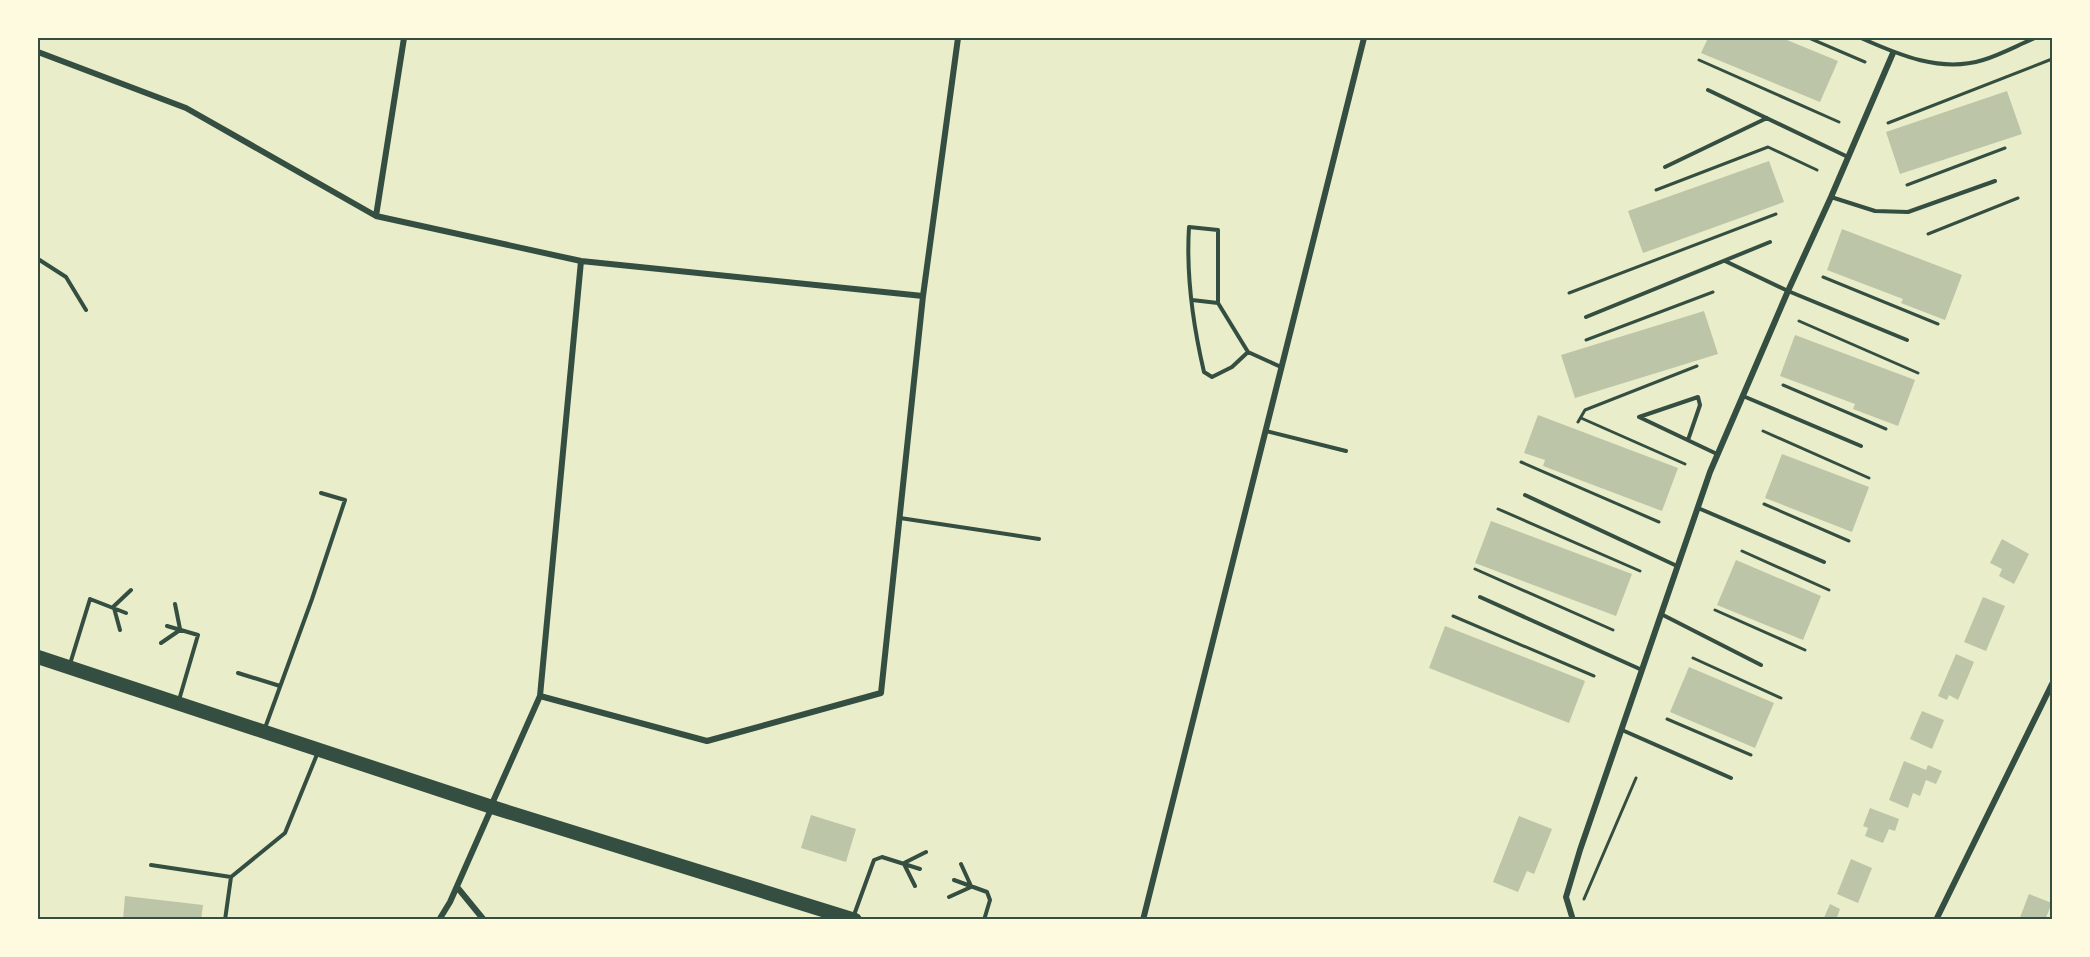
<svg xmlns="http://www.w3.org/2000/svg" width="2090" height="957" font-family="'Varela Round',sans-serif">
	<style>
		.building { fill: #bcc5a7 }
		.lines { fill: none; stroke-linecap: round; stroke-linejoin: round }
		.path { stroke: #344e41; stroke-width: 3 }
		.service { stroke: #344e41; stroke-width: 4 }
		.minor { stroke: #344e41; stroke-width: 6 }
		.primary { stroke: #344e41; stroke-width: 14 }
		.neatline { fill: none; stroke: #344e41; stroke-width: 2 }
	</style>
	<rect width="100%" height="100%" fill="#e9edc9"/>
	<!-- building -->
	<path class="building" d="M1708,38h74l56,23 -18,41 -119,-49z
		M2007,91l15,43 -122,40 -14,-42z
		M1769,161l15,41 -141,51 -15,-42z
		M1842,229l120,46 -17,45 -44,-17 2,-4 -76,-29z
		M1704,311l14,43 -143,44 -14,-43z
		M1795,335l120,45 -17,46 -45,-17 2,-5 -75,-28z
		M1538,415l140,53 -16,43 -119,-45 2,-6 -21,-7z
		M1782,454l87,33 -17,45 -87,-34z
		M1491,521l141,53 -16,42 -141,-53z
		M2002,539l27,15 -15,30 -15,-8 3,-7 -12,-6z
		M1736,560l85,36 -18,44 -86,-35z
		M1983,597l22,9 -19,45 -22,-9z
		M1445,626l140,55 -16,42 -140,-55z
		M1956,654l18,8 -16,38 -9,-5 -2,5 -9,-4z
		M1689,667l85,36 -19,45 -85,-36z
		M1922,711l22,9 -12,29 -22,-10z
		M1904,761l22,9 2,-5 14,6 -6,13 -10,-4 -6,16 -7,-3 -5,15 -19,-8z
		M1870,808l29,11 -4,12 -6,-2 -6,14 -18,-7 3,-8 -5,-2z
		M811,815l45,14 -10,33 -45,-14z
		M1519,816l33,13 -18,45 -7,-3 -9,21 -25,-10z
		M1851,859l21,9 -14,35 -21,-9z
		M2029,894l23,9 -7,17h-26z
		M125,896l78,9 -2,15h-78z
		M1830,904l10,5 -4,11h-13z"/>
	<g class="lines">
		<!-- path -->
		<path class="path" d="M1809,38l56,24
			M1699,60l140,62
			M1888,123l164,-64
			M1907,185l98,-37
			M1656,190l112,-43 49,23
			M1928,234l90,-36
			M1823,277l115,47
			M1569,293l207,-79
			M1799,321l119,52
			M1586,340l127,-48
			M1783,385l103,44
			M1581,418l104,46
			M1578,422l7,-12 112,-44
			M1763,431l106,47
			M1521,462l138,60
			M1764,504l85,37
			M1498,509l142,62
			M1742,551l87,39
			M1475,569l138,61
			M1715,610l90,40
			M1453,616l141,60
			M1693,658l88,40
			M1667,719l84,36
			M1584,899l52,-121"/>
		<!-- service -->
		<path class="service" d="M1861,38c38,17 80,35 122,22 17,-5 35,-15 52,-22
			M1708,90l140,67
			M1665,167l102,-49
			M1831,197l44,14 33,1 87,-31
			M38,259l28,18 20,33
			M1725,261l63,30 119,49
			M1192,300l26,3
			M1586,317l184,-75
			M1248,352l-16,15 -20,10 -8,-5c-11,-47 -18,-96 -15,-145l29,3v73l30,49 33,15
			M1743,396l118,50
			M1266,431l80,20
			M1688,440l12,-35 -2,-8 -59,20 78,37
			M1525,495l152,71
			M1698,508l126,54
			M900,518l139,21
			M1480,597l162,73
			M175,604l5,25
			M113,607l18,-17
			M114,608l6,22
			M1661,614l100,51
			M167,626l31,9 -19,65
			M161,643l19,-13
			M70,664l20,-65 36,14
			M238,673l42,13
			M265,728l47,-129 33,-99 -24,-7
			M1622,730l109,48
			M904,863l22,-11
			M904,864l11,22
			M961,864l10,22
			M151,865l80,12
			M954,880l33,12 3,8 -6,20
			M949,897l22,-10
			M854,915l20,-55 8,-3 38,12
			M225,920l6,-43 54,-44 33,-81"/>
		<!-- minor -->
		<path class="minor" d="M38,52l148,56 190,108 205,45 342,35
			M376,216l28,-178
			M540,696l167,45 174,-48 42,-397 35,-258
			M491,806l49,-110 41,-435
			M457,887l27,33
			M439,920l11,-18 42,-95
			M1143,920l221,-882
			M1573,920l-7,-23 14,-47 130,-378 78,-181 43,-94 62,-144
			M1936,920l116,-236"/>
		<!-- primary -->
		<path class="primary" d="M38,657l454,150 363,113"/>
	</g>
	<!-- border -->
	<rect width="2090" height="957" fill="none" stroke="#fefae0" stroke-width="78"/>
	<rect x="39" y="39" width="2012" height="879" class="neatline"/>
</svg>
